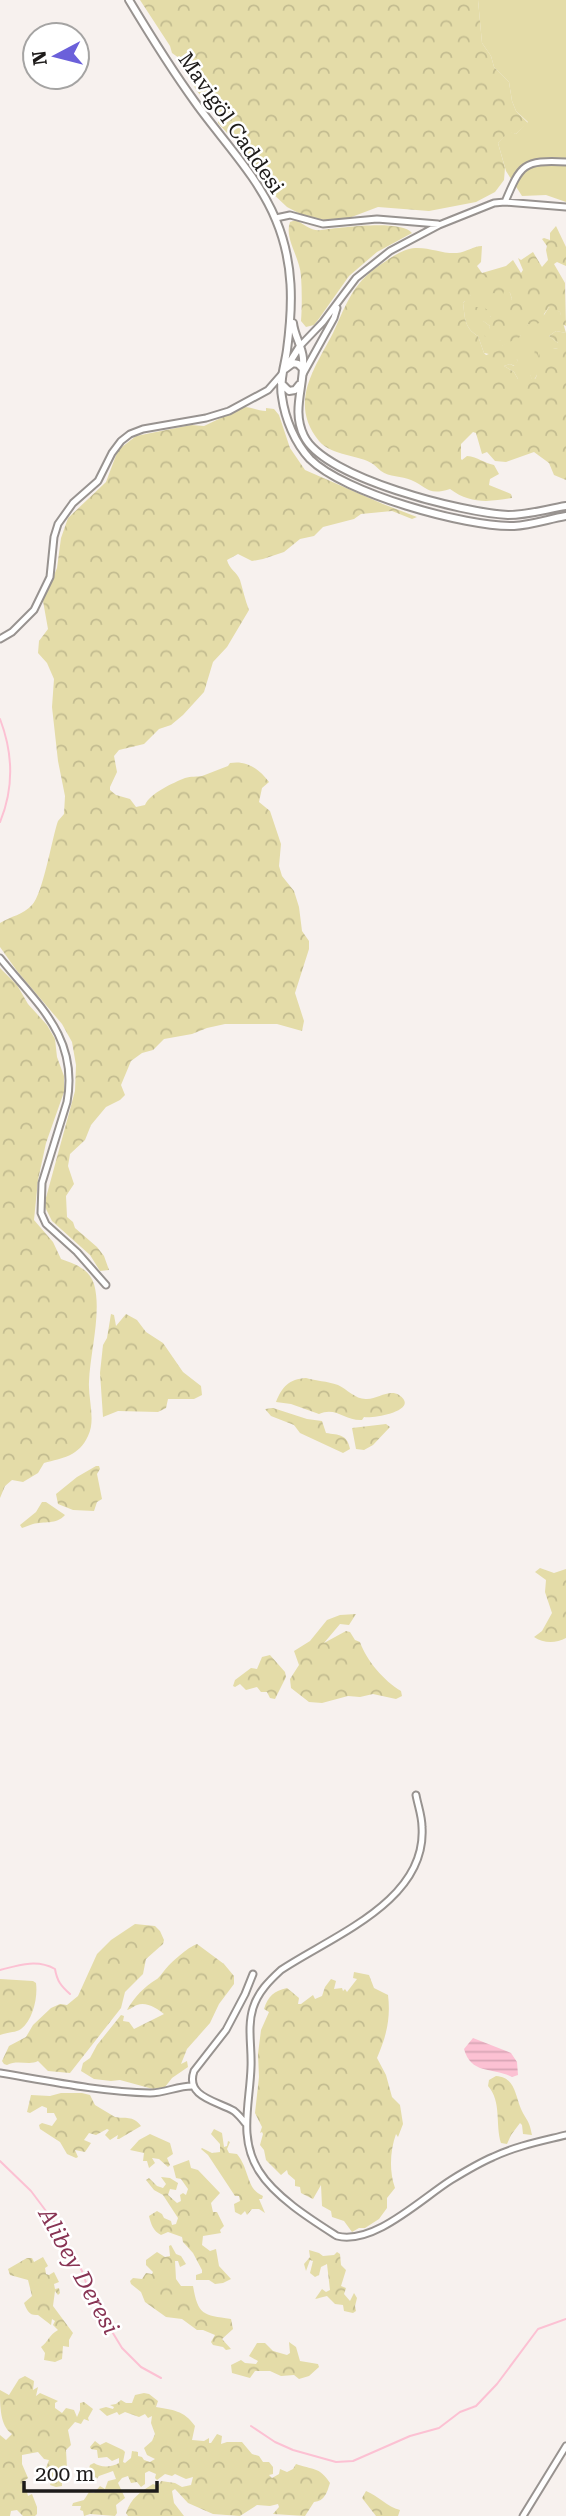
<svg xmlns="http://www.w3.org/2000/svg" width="566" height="2516" font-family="'Roboto Serif',serif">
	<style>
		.green { fill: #e4dca8 }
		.forest { fill: url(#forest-crowns) }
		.water { fill: url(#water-rules) }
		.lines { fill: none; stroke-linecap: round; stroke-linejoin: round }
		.stream { stroke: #fcc1d3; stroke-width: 2 }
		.minor-casing { stroke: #989390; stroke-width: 9 }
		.major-casing { stroke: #989390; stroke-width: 10 }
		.minor { stroke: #fff; stroke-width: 5 }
		.major { stroke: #fff; stroke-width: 6 }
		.labels { text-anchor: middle; stroke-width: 5; stroke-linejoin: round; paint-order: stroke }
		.street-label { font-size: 21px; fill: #1d1b1a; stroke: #fff }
		.water-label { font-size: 23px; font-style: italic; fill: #883454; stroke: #fff }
	</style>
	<defs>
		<pattern id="forest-crowns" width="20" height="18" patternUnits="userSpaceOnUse" patternTransform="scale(1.75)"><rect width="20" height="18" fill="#e4dca8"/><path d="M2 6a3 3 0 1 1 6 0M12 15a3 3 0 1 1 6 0" fill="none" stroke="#c3bc90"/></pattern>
		<pattern id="water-rules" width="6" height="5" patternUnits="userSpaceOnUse" patternTransform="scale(1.75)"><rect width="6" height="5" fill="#fcc1d3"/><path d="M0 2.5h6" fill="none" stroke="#d8a5b5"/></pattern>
	</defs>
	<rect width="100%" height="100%" fill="#f7f1ee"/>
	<!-- green -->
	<path class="green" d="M478,0h88v202l-20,-7 -24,1 -16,-25 -8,-28 11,-12 7,3 12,-12 -12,-11 -4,-10 -3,-19 -15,-15 -3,-11 -9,-13z
		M486,276l24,17 2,6 -7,12 -23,9 8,6 -2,10 14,5 -1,5 20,-11 7,-11 16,-9 5,-8 11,5 6,21 -10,-2 -7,5 9,7v6l-5,-1 -15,10 -3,-9 2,26 -3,5h-2l-2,-5v4h-12l-4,-7 -10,-6 6,-2 4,2 4,-6 -34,-7 -6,-17c-14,-8 -13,-19 -15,-33l7,-7 5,-16z"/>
	<!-- forest -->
	<path class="forest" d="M140,0h338l4,43 9,13 3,11 15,15 3,19 4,10 12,12 -12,11 -7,-2 -11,11 7,25 -1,12 -9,12 -19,10 -47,9 -51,-4 -29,11 -22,3 -19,-3 -21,-11 -17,-16 -32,-52 -10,-5 -10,-11v-6l-21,-26 -16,-24 -2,-9 -7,-5 -2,-7z
		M296,220c7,4 17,12 25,10 18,-2 80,-11 91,3l-35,19 -28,24 -31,44 -4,5 -8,2 -5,-6c1,-14 1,-30 0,-45 -1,-19 -17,-37 -11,-54z
		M556,226l10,21v19l-9,-4 -3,2 11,19 1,43 -4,-2 -2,-12 -7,-1 -4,-4 -5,7 -1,7 -8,4 -7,-1 -3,14 -4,-3 -5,7 -4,-1 -12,6 1,-6 -5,-1v3l-5,2 2,-6 -9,-3 1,-6 4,-1 1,-3 -7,-5v4h-3l-9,-12 3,-6h9l8,5 -1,5 7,-6h7l1,-5 7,-7 -2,-6 -6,-2 -2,7 -8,-5 -5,2 -2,-2 5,-6 -3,-3 3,-2 -6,-5 -4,3h-7l2,8 -7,8 2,6 -4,1 -3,-2 -2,2c2,14 1,25 15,33l6,17 2,2 14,-5 18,10 -3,6 -5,-2 -6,2 10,6 4,7h11l1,-5 2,5h3l2,-4 -5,-8 3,-18h3v8l3,-11 11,-3 1,5 5,1v-6l-9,-7 7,-5 10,2v147l-12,-5 -5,-12 -15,-11 -28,10 -11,-1 -8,-9 -5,2 -6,-21 -3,-1 -12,12v15l1,1 5,-4c11,1 17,7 27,9l5,9 -9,5 -1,6 22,9 1,4c-23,4 -42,6 -62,-9 -23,7 -22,-2 -39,-9 -9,-4 -22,-3 -30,-9 -3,-2 -5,-5 -8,-7 -13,-9 -41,-8 -54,-23 -31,-38 -4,-73 14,-108 15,-32 20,-52 53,-72 7,-5 20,-13 29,-13 14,-1 28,6 42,5 10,-1 16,-7 25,-7l-1,16 -4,4 5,7 24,-7 7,-6 8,13 2,-3 -5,-12 3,2 12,-8 9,15 6,-7 -2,-10 1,-4 -5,-7 2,-1 6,2v-7z
		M244,407c8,0 14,4 22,4v-3l8,1 5,6 11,33 15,22 78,34 34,13 -5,2 -20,-8 -31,3 -7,5 -31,8 -9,9 -14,3 -16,13 -21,7 -11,2 -14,-7 -11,6c2,9 10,12 13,20 3,10 5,20 9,30l-22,37 -14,15 -9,30 -21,23 -12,10 -12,4 -15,15 -25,6 -5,6 3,16 -7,15v3l6,5 14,4 6,8 9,-2c5,-12 28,-22 40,-27 6,-2 12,-1 17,-2 9,-3 17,-7 26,-10l2,-3c17,-3 29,6 39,19l-7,6 -3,14 11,9 11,33 -2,22 3,10 12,15 5,16 3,24 7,10v8l-14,44 9,28 -2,10 -25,-7h-52l-18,4 -15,6 -28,5 -11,11 -11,3 -11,8 -10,24 4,10 -5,5 -14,7 -15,18 -6,15 -15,14 -2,12 6,18 -8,12 1,21 6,5 2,6 22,19 7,9 5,14 -9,1 -10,-16 -38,-34 -8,-16 31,-114 1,-26 -4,-23 -10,-18 -45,-53 -17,-24v-24c11,-7 23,-8 32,-18 11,-11 20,-67 26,-84l6,-7 1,-18 -7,-35 -6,-54 2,-28 -7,-16 -9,-10 1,-12 9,-12 -5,-28 14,-33 4,-30 7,-20 38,-36 12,-32 18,-14 55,-11 13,1z
		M0,968l17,17 11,19 19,21 8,14 2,18 7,19v16l-18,51 -8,37 -4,40 19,22 8,17c13,5 28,9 33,25 8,28 -4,69 -5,98 -1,17 7,38 -1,54 -9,20 -25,22 -44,27l-6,10 -15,9 -11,-2 -7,6 -5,12z
		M111,1314l3,1 2,11 10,-12 11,6 9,12 17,11 20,29 18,14 1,9 -8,4h-26l-2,9 -8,4 -40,-1 -15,6 -3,-44 3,-28 4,-7z
		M306,1378c10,3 21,3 32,7 9,4 18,15 29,14 11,0 22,-10 32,-4 22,15 -25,24 -35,22l-2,3c-17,1 -26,-14 -43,-6l-28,-10 -15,-2c6,-15 13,-23 30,-24z
		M273,1408l34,11 15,2 4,12c13,2 21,1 24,16l-7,4 -43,-20 -6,-8 -23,-9 -6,-7z
		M386,1424l4,3 -17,18 -9,5 -8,-1 -4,-21z
		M96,1466h3l1,3 -3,5 5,25 -5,3 -3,9 -21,-1 -15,-6 -2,-10 21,-17z
		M42,1502h4l19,13c-9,10 -21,6 -32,9 -4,1 -7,3 -11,4l-2,-3 16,-13z
		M540,1568l14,5 12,-4v69c-11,6 -23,5 -32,-1l8,-6 10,-18 -7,-21 1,-12 -11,-8z
		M356,1614l-7,11 -9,-1 -16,19 22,-12 4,1 5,8 5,2c6,18 24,39 41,49l1,5 -6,3 -23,-5 -13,3 -12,-1 -26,7 -13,-1 -18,-14 -1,-9 9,-14 -5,-14 16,-10 17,-21 13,-5z
		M270,1655l15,17 1,5 -11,22 -5,-1 -3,-6h-6l-4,-5 -11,3 -6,-6 -5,3 -2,-1 2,-6 16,-12 6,1 5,-12z
		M135,1924l20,2 5,5 4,9 -1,4 -17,15 -3,15 -18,18 -4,16 -51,65 -22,-2 -10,-10c-9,5 -20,-2 -31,4l-3,-1 -2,-3 7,-15 17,-9 7,-12 18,-17 9,-4 7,1 11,-9 19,-42 14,-14z
		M197,1944l27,20 10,12v8l-15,20 -9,19 -23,26 -6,15 6,-3 1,6 -16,11 -7,9 -12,2 -33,-9 -9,1 -17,-2 -13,-8 2,-8 7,-5 7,-13 24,-30 3,1 -1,5 6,1 5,7 30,-15c-6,-5 -18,-13 -27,-9 -3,1 -6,4 -10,5 8,-14 17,-23 30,-31 2,-1 5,-6 7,-8 6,-8 24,-24 33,-27z
		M354,1972l15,3 5,13 14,7c3,24 -2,42 -11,63l9,17 6,22 8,8 3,19 -5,13 -2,-3c-6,17 -7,37 -1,54l-8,10v10l-8,11 -14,9h-6l-7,4 -8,-11 -12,-4 -1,-6 -9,-5 -1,-21 -8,14 -12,-6 -1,-6 -5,-1v-6l-7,-6 -1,-4 -6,5 -15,-15 -2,-10 -4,-5 3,-11 -1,-2 -2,1 2,-6 -7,-14 4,-36 -1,-23 3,-24 8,-18 -5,-3c4,-13 10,-18 23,-21l12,10 -1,6h3l12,-9 2,4 7,-3 3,-9 6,-8 5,2 -2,8 8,-1 1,3 2,-2 2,3 10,-13 -4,-1z
		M0,1979l33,2 3,2c2,14 -3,37 -15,46 -6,4 -14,3 -21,6z
		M496,2076c19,1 19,19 25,33 6,13 8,10 11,26l-9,-1 -1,-9 -2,-2 -9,12 -4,9 -6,-1c-6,-19 1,-41 -13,-57l1,-6z
		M61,2093h21l8,2 5,10 20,12c10,2 18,-2 26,9l-22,13h-2l1,-4 -8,5 -5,-5 4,-5 -2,-1 -11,6 -7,-2 -5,7 7,3 -6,9 -10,-2 3,7 -2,1 -9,-4 -7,-12 -20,-13 -1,-4 3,-2 10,3 5,-7 -3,-6h-7v-5l-5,-2 -12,7 -3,-1 4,-17 19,1z
		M214,2129l8,4 2,14 3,-1 1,-5 2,1 -3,7 2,4 8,1c13,16 9,35 26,42l-1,3h-3l6,14 -6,-4h-7l-5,6 -2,-4 -4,4 -6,-3 -1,-8 6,-3 -1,-5h-4l-27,-41 -7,-6 1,-1 10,5 8,-1v-8l-9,-10z
		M150,2134l20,9 3,11 -6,4 3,7 -2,2 -9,-8 -7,-1 3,5 -6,5 -2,-7h-4l1,-8 -14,-3 9,-10z
		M189,2160l2,8 7,2 22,23 -9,10 2,9h4l7,14 -4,4 1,3 -18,3 -1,9 8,6 6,-2 3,17 12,13 -8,4 -8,1 -6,-4h-13v-5l6,-2v-3l-9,-17 -10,-11 -1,-5 -14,-5 -7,3c-8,-4 -10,-11 -12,-19l8,-5 5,3 2,4 7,3 1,4 4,-1 2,-6 -15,-23 -9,-5 -8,-10 3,-2 8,8 6,2 3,-4 -5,-7 9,1 8,5 -2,7 -6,-1 -2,6 9,8 4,-2 -1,-6 3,-2 3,2 2,-6 -7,-10 -5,-1 -3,-12z
		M171,2245l5,9 5,2 5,8 -6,3 -2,-6h-3l1,18 5,7h12c5,29 10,29 38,33l2,10 -11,10 9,10 -5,1 -3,-3 -10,-2 -2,-3 4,-7 -12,-5h-6l-15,-11 -16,-2 -21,-15 -4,-10 -10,-8 -1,-3 3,-3 9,1 4,-6 6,1 1,-2 -7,-7v-5l11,-8 8,5 5,-1 -1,-10z
		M309,2250l10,3 4,3 11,-1 3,-3 3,2 1,11 5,5 -5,16 5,2 -2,6 6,7 4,-8 3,5 -2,8 1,5 -3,2 -9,-2 -1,-6 -8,-1 -8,-8 -12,3 7,-10 4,3 4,-2 -3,-26 -6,3 -2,8 -4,2 -5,-4 3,-12 -3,-1 -4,11 -2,-7 6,-7z
		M43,2257l5,9 -3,2 1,6 3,1 5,-3 5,10 -5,2 1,5 4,-1 1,5 -2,2 -3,-4 -2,15 20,27 -4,7v7l-6,-1 -1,13 -7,3 -11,-2 1,-7 -4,-6c7,-5 8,-12 17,-17l-5,-5 2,-4 -3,-2 -1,6 -13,-10c-9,1 -11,-5 -14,-12l8,-7 -4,-16 -18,-5 -2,-6 19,-11h5l2,4z
		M289,2342l7,5 4,14 18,3 1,3 -10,9 -10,3 -5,-4 -13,1 -11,-5h-15l-5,7 -18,-5 -1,-8 10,-5 4,3 11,1 2,-3 -9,-5 8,-13h8l8,8 14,4 3,-2z
		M25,2376l9,5 -1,9 5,-3 -2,9 4,-3 18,8 -3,2v5l7,5 4,-5 8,2 3,7 3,-7v-7l4,-1 9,7 -5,9 1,3 -5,-2 -3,5 -6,-2 -7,8 3,15 -5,5 1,18 -6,1 1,5 -7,1 7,8v3l-6,1 -6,-2 2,-5 -6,-12 3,-8 -5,-1 -6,-7 -16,3v9l6,14 -4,3 4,15 4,-2 5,13v7l-2,2h-12l-6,-6 -6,1 -1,5h-10v-81l6,5 6,-6c-12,-8 -12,-28 -12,-44l9,5 10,-16z
		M144,2393l5,1 9,7 -2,6c16,3 28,3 39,19l-3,14 12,1 5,-3v5h2l6,-9 5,2 -1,8 6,-2h15l10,12 7,2 4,6h6l4,5v7l-4,1 3,3 7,-4 1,-5 7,3 6,-3 3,-5c16,6 23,2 34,19 -3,9 -5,18 -16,19l-9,14 -32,-2 6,-7 -1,-3 -8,2 -13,-1 -17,11 -27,-2 -25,-11 -13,-14 -3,2 2,12 10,13h-56l-2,-3c5,-15 14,-21 27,-29l5,2 3,-5 14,2 7,4 9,-2 2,-8 -7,2 -11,-5 -3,2 -7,-2 -8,6 -2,-2 1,-4 -7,-3 -4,2v11l-4,3 -4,-5 -6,1 -3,-7 -6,2 -4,5 7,15 -9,7 1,8 -2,3 -25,-2 -6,2 -1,-5 -3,-1 1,-4h-9l1,-3 11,-3 5,-8 5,1 6,-7 5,3 3,-8 8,-2 -3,-8 -14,5 -3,4h-6l-2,-4 -2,2 4,-13 4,-2c7,5 18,4 25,0v-5l-7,3 -5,-4 -9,1 -1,-8 -6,-1 -1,-2 5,-6 5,4 6,-3 17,8 2,2 -2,10 2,1 6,-5 1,-7 6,1v4l4,1 2,3 6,2 5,-3 -8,-4 -3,-7 8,-7 3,-7 -4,-11 1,-7 -4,2 -3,-4 -6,3 -14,-5 -6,3 -2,-3 -10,4 -8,-7 7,-2 7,2 1,-2 -4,-2 6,-1 5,-4 5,3h6l3,-8z
		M366,2491c13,5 21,16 34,19l-2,6h-22l-14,-18z"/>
	<!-- water -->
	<path class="water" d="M473,2038l38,15 6,9 1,13 -6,2c-19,-10 -41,-2 -48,-28z"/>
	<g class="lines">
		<!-- stream -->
		<path class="stream" d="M0,822c14,-34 13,-69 0,-103
			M0,1970c19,-5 37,-11 55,-1 2,12 6,17 15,25
			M0,2161l31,30 27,36 24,44 9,26 31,51 19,19 20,11
			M251,2426l24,16 18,8 43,12 17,-1 57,-25 29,-8 21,-16 16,-6 21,-22 41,-55 28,-10"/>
		<!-- minor casing -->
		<g class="minor-casing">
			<path id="minor" d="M505,202c16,-38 18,-42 61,-40
				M276,218l14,-3 33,9 54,-5 61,5
				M300,346l23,-24 33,-44 34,-27 49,-26 55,-22 11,-1 61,5
				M303,374l31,-56 3,-10
				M0,639l12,-7 22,-22 16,-33 4,-40 4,-13 15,-21 25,-22 14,-28 9,-12 9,-7 13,-5 63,-11 23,-7 39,-21 14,-16
				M0,958c37,46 79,79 67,144l-25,81 -1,30 5,11 31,28 29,33
				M416,1795c2,11 6,21 6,32 5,74 -90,109 -141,143 -12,11 -23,22 -28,38 -6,19 -1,40 -2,59 -1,36 -13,71 8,104 16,26 53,49 78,65 37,9 84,-37 114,-56 13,-8 28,-17 42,-23 23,-11 49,-16 73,-22
				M0,2073c48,8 102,19 150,20 15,0 27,-7 42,-7
				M246,2124c-4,-5 -7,-9 -12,-13 -17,-10 -49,-14 -40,-40l32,-41 19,-36 8,-20
				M523,2516l43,-70"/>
		</g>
		<!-- major casing -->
		<g class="major-casing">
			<path id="major" d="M129,0c21,35 42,69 66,102 27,38 63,74 81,118 18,43 17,85 11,130 -2,15 -8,31 -5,47 3,22 13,46 28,62 34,34 155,68 204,67 17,-1 35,-7 52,-10
				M293,323c1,12 9,23 10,35 2,28 -12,52 1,78 20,42 160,77 204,79 20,0 39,-6 58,-9
				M288,365l12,-19
				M285,369l8,-6 5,1 5,5
				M281,383l8,8 6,-1 4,-5"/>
		</g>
		<!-- minor -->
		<use href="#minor" class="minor"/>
		<!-- major -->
		<use href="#major" class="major"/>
	</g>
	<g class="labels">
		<!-- street labels -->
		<g class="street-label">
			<text transform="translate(231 123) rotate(55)" y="7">Mavigöl Caddesi</text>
		</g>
		<!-- water labels -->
		<g class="water-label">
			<text transform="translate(79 2271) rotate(61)" y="8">Alibey Deresi</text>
		</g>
	</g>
	<!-- north arrow -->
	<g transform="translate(56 56) rotate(263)"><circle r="33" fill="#ffffff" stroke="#a5a4a3" stroke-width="2"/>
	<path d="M0-5L12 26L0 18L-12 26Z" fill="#6b60da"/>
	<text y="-10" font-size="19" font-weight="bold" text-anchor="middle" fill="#1d1b1a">N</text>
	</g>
	<!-- scale -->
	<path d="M24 2481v10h133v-10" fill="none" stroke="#1d1b1a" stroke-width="3.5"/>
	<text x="35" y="2481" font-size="21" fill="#1d1b1a" stroke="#ffffff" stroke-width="5" paint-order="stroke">200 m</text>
</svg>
